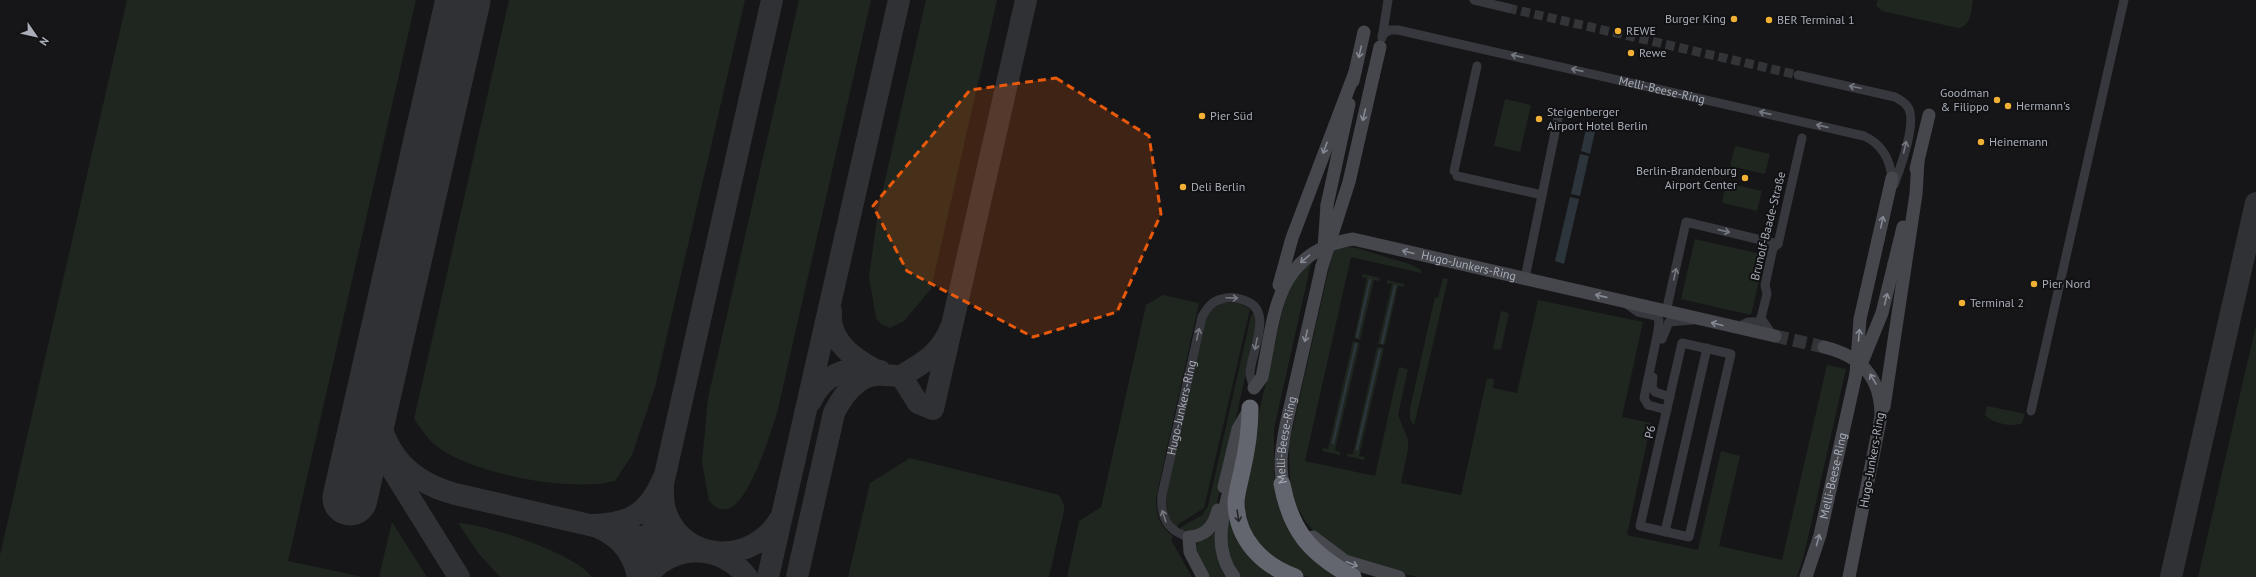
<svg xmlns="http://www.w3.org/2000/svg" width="2256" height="577" font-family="'PT Sans',sans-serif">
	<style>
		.green { fill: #1e261f }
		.water { fill: #2c353c }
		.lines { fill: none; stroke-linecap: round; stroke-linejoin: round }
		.stream { stroke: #2c353c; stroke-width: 2.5 }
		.taxiway { stroke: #303135; stroke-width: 22 }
		.runway { stroke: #303135; stroke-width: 55 }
		.street-tunnel { stroke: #333438; stroke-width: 9; stroke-dasharray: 9 4.5; stroke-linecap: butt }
		.secondary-tunnel { stroke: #333438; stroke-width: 13; stroke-dasharray: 13 6; stroke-linecap: butt }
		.street { stroke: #37383d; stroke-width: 9 }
		.secondary { stroke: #45474d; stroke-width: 13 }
		.highway { stroke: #63666e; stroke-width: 17 }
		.secondary-bridge { stroke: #45474d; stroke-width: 13 }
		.oneway { stroke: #858993 }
		.oneway2 { stroke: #757881 }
		.oneway3 { stroke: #26262a }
		.marked { fill: #e8590c; fill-opacity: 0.2; stroke: #e8590c; stroke-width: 3; stroke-dasharray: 8 5; stroke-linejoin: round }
		.poi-dot { fill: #f2b134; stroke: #111113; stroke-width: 1.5 }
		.labels { text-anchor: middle; stroke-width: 4; stroke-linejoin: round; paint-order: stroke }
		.poi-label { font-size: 12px; fill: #a8adb8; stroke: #111113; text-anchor: start }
		.street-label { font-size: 12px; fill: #a8adb8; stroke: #111113 }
	</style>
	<rect width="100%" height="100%" fill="#161618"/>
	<!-- green -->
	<path class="green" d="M127,0h289l-128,561 75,16h-363v-22z
		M509,0h236l-90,387 -23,68 -17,26c-45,11 -129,-5 -170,-29 -14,-8 -22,-20 -31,-33z
		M799,0h72l-94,413c-7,20 -27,91 -50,96 -8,2 -13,-3 -18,-8l-7,-39 6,-64z
		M926,0h71l-66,289 -27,32 -14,7 -9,-4 -5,-6 -7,-41 9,-66z
		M1878,0h95c-2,11 -2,27 -15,28l-76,-17 -6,-5z
		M1505,99l26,6 -11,47 -26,-6z
		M1735,146l35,8 -5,20 -35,-8z
		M1726,183l36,8 -5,20 -35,-8z
		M1695,239l70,16 -14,60 -70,-16z
		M1345,247c16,0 26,6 41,10 13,4 24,6 35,13v3l-70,-16 -46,204 70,15 24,-109 9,2 -10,46 10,25v9l-7,34 60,12 26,-117 7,1 -1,9 24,5 21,-93 105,22 -21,95 29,6 -24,112 71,15 23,-99 19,5 -21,90 63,14 45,-195 19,4 -42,186 -7,22h-380l-52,-12 -42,-23 -17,-20 -10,-17 -6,-19 -1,-41 44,-195z
		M1312,259l-38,170v42l3,17 12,36 55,53h-36l-33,-14 -30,-38 -2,-42 39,-171 9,-30z
		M1363,274l17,4 -1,3 -5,-1 -14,60 -6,-2 13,-60 -5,-1z
		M1443,278l5,1 -34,147 -4,-7v-11l25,-111 3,1z
		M1387,280l17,4v3l-6,-1 -13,59 -7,-1 14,-60 -5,-1z
		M1163,295l36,8 -43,195c0,16 3,28 17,38l-2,4 21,37h-125l12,-56 22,-14 45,-202z
		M1225,302l14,1 11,6 -46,199 -25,16 -2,4 -9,-11 -2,-24 39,-170c3,-12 9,-16 20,-21z
		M1501,311l8,2 -8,37 -8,-1z
		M1254,313l2,14 -2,10 -39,175c-11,16 -15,22 -35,18l1,-3 21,-12 6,-9 43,-190z
		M2256,325v252h-58z
		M1353,341l7,2 -25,107 5,2v3l-18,-4 1,-3 5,1z
		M1377,347l7,1 -25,108 6,1 -1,3 -17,-4v-2h6z
		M1987,406l38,8 -3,9c-10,5 -30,0 -37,-8z
		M910,458l149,37 5,10v6l-15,66h-201l22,-94z
		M1231,503l52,74h-43l-15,-30z
		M392,522l35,55h-48z
		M458,523c30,2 116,30 134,54h-92l-21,-23z
		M1213,533l3,1 12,43h-21l-12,-24 2,-11z"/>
	<!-- water -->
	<path class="water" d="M1587,125l9,2 -6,27 -9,-3z
		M1580,154l9,2 -9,40 -9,-2z
		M1570,197l9,2 -15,65 -9,-3z"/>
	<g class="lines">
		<!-- stream -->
		<path class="stream" d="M1357,337l13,-57
			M1382,343l13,-57
			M1333,443l23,-99
			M1357,449l23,-99"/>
		<!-- taxiway -->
		<path class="taxiway" d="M831,311c-3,28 21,47 43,58
			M951,327c-10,26 -27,36 -50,49l17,27 15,6 93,-409
			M374,390c5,54 26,89 81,104l252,58
			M811,401c12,-28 41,-37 69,-30
			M385,458l74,119
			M638,577c-5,-27 -21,-43 -46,-52 38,-1 56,-11 71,-46 0,12 -1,23 3,34 19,52 88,51 114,6
			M642,577l130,-577
			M646,577c26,-34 75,-34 101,0
			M768,577l131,-577
			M797,577l37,-164c8,-16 22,-36 41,-38 8,-1 17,1 26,1
			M2171,577l85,-374"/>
		<!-- runway -->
		<path class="runway" d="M350,498l113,-498"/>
		<!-- street-tunnel -->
		<path class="street-tunnel" d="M1508,8l290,67"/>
		<!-- secondary-tunnel -->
		<path class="secondary-tunnel" d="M1775,336l49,11"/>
		<!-- street -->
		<g class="street">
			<path d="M1474,0l34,8"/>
			<path id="s1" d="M1382,35l8,-5h8l466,106c18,8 26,23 28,42"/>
			<path d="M1382,38l6,-38"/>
			<path d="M1798,75l97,22c6,3 11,6 14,12 7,16 -9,60 -15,76"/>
			<path d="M1454,171l23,-105"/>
			<path d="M1457,176l85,19"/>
			<path d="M1525,278l34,-165"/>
			<path d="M1627,304l11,8 18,4 3,4 -1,11 -14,67 4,7 19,5"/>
			<path d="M1666,312l20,-90 92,22"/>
			<path d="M1736,328l12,-6h10l3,-4"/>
			<path d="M1773,336l-12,-18 6,-24 -2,-9 8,-37 5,-4 24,-106"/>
			<path d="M1662,339l7,-17 24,-2"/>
			<path d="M1682,343l49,11 -42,183 -49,-11z"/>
			<path d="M1653,377l-1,10 3,5 15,5"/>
			<path d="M2031,411l93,-411"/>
			<path d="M1665,532l42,-184"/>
			<path id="s2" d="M1189,537c-22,-6 -29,-20 -27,-42l40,-178c5,-9 10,-16 20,-18 8,-3 17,-1 24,2 28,10 5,51 4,72 0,5 3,11 4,15"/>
		</g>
		<!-- secondary -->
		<g class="secondary">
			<path d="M1373,77l7,-30"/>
			<path d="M1353,81l11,-49"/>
			<path d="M1916,169l13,-54"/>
			<path d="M1327,205l22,-101"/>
			<path d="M1878,240l14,-62"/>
			<path d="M1894,264l9,-37"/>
			<path d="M1279,285l13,-47 63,-166"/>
			<path d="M1824,347c37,9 57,30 57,69l-32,161"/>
			<path id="s3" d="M1254,388l8,-11c13,-64 13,-125 91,-138l422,97"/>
			<path d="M1884,407l32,-213 2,-33"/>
			<path d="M1232,479c-8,33 -21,68 2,98"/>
			<path d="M1224,487l14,-58 11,-19"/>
			<path id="s4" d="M1286,492c-9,-21 -4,-46 0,-67l36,-159"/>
			<path d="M1313,537l32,24 54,16"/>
			<path d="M1203,577l-13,-25 -1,-15c17,-1 25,-11 29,-27"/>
			<path id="s5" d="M1806,577l14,-42 36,-161"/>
		</g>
		<!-- highway -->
		<path class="highway" d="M1250,408c0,22 -3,42 -8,63 -2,10 -5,20 -6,30 0,38 26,64 59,76
			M1282,484c9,48 29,70 71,93"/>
		<!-- secondary-bridge -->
		<path class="secondary-bridge" d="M1324,248l3,-43
			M1322,266l27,-84 24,-105
			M1860,367l22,-54 12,-49
			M1856,374l4,-55 18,-79"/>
	</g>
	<!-- one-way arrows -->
	<defs><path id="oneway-shaft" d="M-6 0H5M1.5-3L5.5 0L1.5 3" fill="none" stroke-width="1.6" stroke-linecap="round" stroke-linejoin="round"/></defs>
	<g class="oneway">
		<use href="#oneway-shaft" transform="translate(1360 52) rotate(103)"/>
		<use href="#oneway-shaft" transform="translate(1364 115) rotate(103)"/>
		<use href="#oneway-shaft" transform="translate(1325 148) rotate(110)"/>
		<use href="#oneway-shaft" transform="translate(1882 222) rotate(-78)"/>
		<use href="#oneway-shaft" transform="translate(1408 252) rotate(-166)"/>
		<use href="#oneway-shaft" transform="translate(1305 259) rotate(140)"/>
		<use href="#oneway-shaft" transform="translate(1601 296) rotate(-167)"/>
		<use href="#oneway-shaft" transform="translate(1886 299) rotate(-76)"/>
		<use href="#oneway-shaft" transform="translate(1717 324) rotate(-166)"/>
		<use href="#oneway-shaft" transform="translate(1859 335) rotate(-85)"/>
		<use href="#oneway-shaft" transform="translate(1306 336) rotate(103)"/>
		<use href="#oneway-shaft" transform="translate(1873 379) rotate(-121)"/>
		<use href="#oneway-shaft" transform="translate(1818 540) rotate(-75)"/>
		<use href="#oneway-shaft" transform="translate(1352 564) rotate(21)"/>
	</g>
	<g class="oneway2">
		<use href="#oneway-shaft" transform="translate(1517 56) rotate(-167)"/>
		<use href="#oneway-shaft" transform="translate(1577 70) rotate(-167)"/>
		<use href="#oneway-shaft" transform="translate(1855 87) rotate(-168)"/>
		<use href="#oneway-shaft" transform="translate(1765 113) rotate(-167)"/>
		<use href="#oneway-shaft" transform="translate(1822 126) rotate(-167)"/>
		<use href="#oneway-shaft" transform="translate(1905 147) rotate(-77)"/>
		<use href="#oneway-shaft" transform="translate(1724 231) rotate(13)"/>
		<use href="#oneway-shaft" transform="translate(1675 274) rotate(-77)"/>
		<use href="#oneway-shaft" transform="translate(1232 298) rotate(2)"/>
		<use href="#oneway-shaft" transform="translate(1198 334) rotate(-77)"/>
		<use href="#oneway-shaft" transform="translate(1256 344) rotate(102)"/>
		<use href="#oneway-shaft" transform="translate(1164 516) rotate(-108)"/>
	</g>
	<use class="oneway3" href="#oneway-shaft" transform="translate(1238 516) rotate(81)"/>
	<!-- marked area -->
	<path class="marked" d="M1056,78l93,58 12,78 -44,98 -84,25 -126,-66 -34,-65 97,-116z"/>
	<!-- markers -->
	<g class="poi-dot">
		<circle cx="1734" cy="19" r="4"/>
		<circle cx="1769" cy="20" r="4"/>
		<circle cx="1618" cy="31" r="4"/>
		<circle cx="1631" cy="53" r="4"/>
		<circle cx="1997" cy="100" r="4"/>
		<circle cx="2008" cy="106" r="4"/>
		<circle cx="1202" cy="116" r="4"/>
		<circle cx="1539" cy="119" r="4"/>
		<circle cx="1981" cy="142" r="4"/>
		<circle cx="1745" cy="178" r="4"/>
		<circle cx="1183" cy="187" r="4"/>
		<circle cx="2034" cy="284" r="4"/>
		<circle cx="1962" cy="303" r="4"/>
	</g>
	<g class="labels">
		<!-- poi labels -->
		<g class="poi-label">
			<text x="1726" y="23" text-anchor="end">Burger King</text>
			<text x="1777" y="24">BER Terminal 1</text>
			<text x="1626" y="35">REWE</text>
			<text x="1639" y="57">Rewe</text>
			<text x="1989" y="97" text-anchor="end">Goodman<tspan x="1989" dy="14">&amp; Filippo</tspan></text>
			<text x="2016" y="110">Hermann's</text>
			<text x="1547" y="116">Steigenberger<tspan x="1547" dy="14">Airport Hotel Berlin</tspan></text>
			<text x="1210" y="120">Pier Süd</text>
			<text x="1989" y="146">Heinemann</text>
			<text x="1737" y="175" text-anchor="end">Berlin-Brandenburg<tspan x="1737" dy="14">Airport Center</tspan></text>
			<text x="1191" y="191">Deli Berlin</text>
			<text x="2042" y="288">Pier Nord</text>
			<text x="1970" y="307">Terminal 2</text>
		</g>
		<!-- street labels -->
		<g class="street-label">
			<text dy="4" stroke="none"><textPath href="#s1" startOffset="288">Melli-Beese-Ring</textPath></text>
			<text transform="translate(1768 226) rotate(-76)" y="4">Brunolf-Baade-Straße</text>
			<text dy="4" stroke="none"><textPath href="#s3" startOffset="313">Hugo-Junkers-Ring</textPath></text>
			<text dy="4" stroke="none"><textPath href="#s2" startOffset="145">Hugo-Junkers-Ring</textPath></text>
			<text transform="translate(1650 432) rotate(-77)" y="4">P6</text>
			<text dy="4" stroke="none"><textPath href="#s4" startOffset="53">Melli-Beese-Ring</textPath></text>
			<text transform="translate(1872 460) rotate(-80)" y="4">Hugo-Junkers-Ring</text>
			<text dy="4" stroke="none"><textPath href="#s5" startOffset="105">Melli-Beese-Ring</textPath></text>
		</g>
	</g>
	<!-- north arrow -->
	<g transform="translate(36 36) rotate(124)" stroke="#111113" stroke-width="3" paint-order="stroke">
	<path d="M0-3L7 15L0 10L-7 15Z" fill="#a8adb8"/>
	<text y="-6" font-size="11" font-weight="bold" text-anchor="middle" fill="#a8adb8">N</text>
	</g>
</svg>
